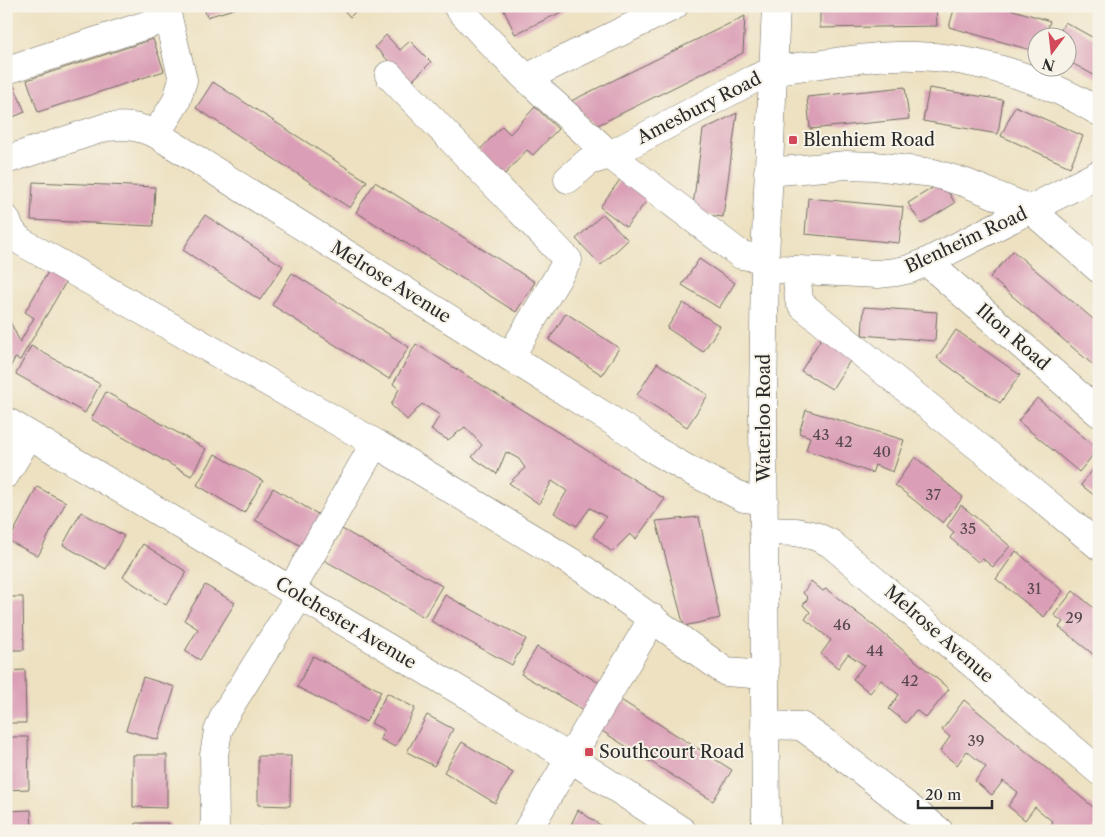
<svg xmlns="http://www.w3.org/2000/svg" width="1105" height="837" font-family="'Libre Caslon Text',serif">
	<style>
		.building { fill: #da9eb6 }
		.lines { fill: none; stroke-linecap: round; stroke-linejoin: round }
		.minor-casing { stroke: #6f6b60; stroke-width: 29 }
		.minor { stroke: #fff; stroke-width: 28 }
		.poi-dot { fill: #d1495b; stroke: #f7f3e8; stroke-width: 2 }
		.labels { text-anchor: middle; stroke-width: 4; stroke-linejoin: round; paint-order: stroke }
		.number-label { font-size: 15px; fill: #57484e }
		.street-label { font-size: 18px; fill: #2b2b2b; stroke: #f7f3e8 }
		.poi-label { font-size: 18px; fill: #2b2b2b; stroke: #f7f3e8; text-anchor: start }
	</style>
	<rect width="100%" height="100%" fill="#f7f3e8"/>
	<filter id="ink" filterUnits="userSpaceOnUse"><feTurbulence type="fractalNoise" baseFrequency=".02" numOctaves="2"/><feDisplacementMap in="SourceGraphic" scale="10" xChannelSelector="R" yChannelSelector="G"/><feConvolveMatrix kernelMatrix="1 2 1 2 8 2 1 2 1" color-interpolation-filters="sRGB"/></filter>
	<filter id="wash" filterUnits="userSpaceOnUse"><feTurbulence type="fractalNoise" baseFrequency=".0096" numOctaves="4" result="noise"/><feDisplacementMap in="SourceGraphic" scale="20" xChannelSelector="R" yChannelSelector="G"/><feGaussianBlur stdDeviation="1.12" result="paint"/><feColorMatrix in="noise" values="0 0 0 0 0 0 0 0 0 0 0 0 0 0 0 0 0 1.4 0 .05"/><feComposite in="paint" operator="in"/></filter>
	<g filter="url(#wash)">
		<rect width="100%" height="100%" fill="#ede1c1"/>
		<g id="blocks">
			<!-- building -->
			<path class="building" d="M203,6h37v1l-33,10z
				M340,6h21l-11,11z
				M502,6h72l-59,28z
				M820,6h116l1,20 -117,2z
				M955,6h45l50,15 -5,17h-7v14l-89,-25z
				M745,16l-2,37 -149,74 -23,-26z
				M1065,22l34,19v37l-31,-17v-23h-11z
				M386,35l14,15 10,-9 21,21 -21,21 -35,-36z
				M153,39l11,32 -126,41 -11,-32z
				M10,76l15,36 -19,8v-43z
				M213,82l154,99 -17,27 -154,-100z
				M905,87l4,32 -99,10 -3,-32z
				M929,88l74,12 -5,34 -75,-13z
				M1015,106l68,30 -13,31 -69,-31z
				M535,107l23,22 -25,26 -6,-5 -22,24 -26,-23 23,-25 8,8z
				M737,113l-14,104 -31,-4 11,-83z
				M622,177l27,21 -23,29 -26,-20z
				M33,182l122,5 -2,39 -122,-6z
				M375,182l160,100 -19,30 -160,-100z
				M942,182l13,21 -34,21 -13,-21z
				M808,198l95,9 -4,36 -94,-9z
				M603,214l25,26 -27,25 -25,-26z
				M205,215l78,51 -23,34 -77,-50z
				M1013,251l86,73v46l-109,-93z
				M699,259l36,24 -16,25 -37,-23z
				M52,265l18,10 -50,85 -5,-2 -7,13 -2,-1v-57l14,29 14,-24 -9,-6z
				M292,273l117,74 -20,32 -117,-74z
				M683,303l37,23 -17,26 -36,-24z
				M864,307l73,5 -2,29 -73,-6z
				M566,313l53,35 -17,27 -53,-35z
				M956,330l64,45 -20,28 -63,-45z
				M822,337l31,19 -21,33 -31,-18z
				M416,344l249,155 -29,40 -6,-5 -18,18 -19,-16 13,-19 -16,-9 -13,18 -23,-13 13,-22 -15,-10 -13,23 -30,-21 16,-15 -6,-9 -13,-7 -9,22 -25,-17 10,-12 -17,-18 -17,13 -17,-10 9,-15 -18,-11 -15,16 -16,-15 8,-16 -6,-5z
				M31,346l69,38 -15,29 -69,-39z
				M657,363l51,32 -21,32 -50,-32z
				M106,392l100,57 -15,27 -100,-57z
				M1037,398l61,51 -19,23 -61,-51z
				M806,410l98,30 -11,32 -18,-7 -3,8 -66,-23 4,-13 -11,-4z
				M215,454l48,27 -19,32 -47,-28z
				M915,457l48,40 -20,26 -48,-38z
				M1099,462v37l-18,-14z
				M37,487l29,15 -28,54 -29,-15z
				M273,488l48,28 -18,31 -48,-27z
				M961,505l49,41 -17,21 -11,-9 -4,4 -28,-24 4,-6 -7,-6z
				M81,512l43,24 -18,33 -43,-24z
				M699,517l21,101 -36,8 -28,-105z
				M342,529l100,57 -18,31 -100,-57z
				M143,544l44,28 -21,33 -43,-28z
				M1016,551l47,40 -19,26 -48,-38z
				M811,581l12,10 3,-2 52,40 71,60 -23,29 -10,-8 -10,13 -17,-14 10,-14 -18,-15 -11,13 -17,-14 11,-14 -16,-11 -10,14 -17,-14 10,-14 -26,-21 5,-7 -7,-7 5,-7 -5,-5z
				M205,585l30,18 -35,57 -15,-9 13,-22 -14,-9z
				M1073,591l26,21v47l-40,-32 4,-5 -9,-7z
				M445,595l81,44 -14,26 -81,-44z
				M6,597h17l1,53h-18z
				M537,647l64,37 -16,27 -64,-37z
				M313,656l68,35 -15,31 -69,-35z
				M25,670l1,53h-20v-52z
				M143,677l32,10 -17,53 -32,-10z
				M387,693l28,15 -20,39 -15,-8 4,-9 -13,-7z
				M616,697l116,73 -19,31 -116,-73z
				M964,700l135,112v9l-7,10h-45l6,-9 -18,-15 -10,13 -17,-14 10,-14 -15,-11 -11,14 -17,-14 11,-14 -19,-16 -10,14 -17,-14 10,-14 -8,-7z
				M427,715l26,14 -19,37 -27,-14z
				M6,737h22l1,52 -23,1z
				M462,742l51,31 -18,30 -51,-31z
				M133,755h34v53l-34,-1z
				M258,756h33l-1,50 -32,-1z
				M31,810l1,21h-26v-20z
				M578,810l31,21h-41z
				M136,823h33v8h-33z
				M258,827h35v4h-35z"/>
		</g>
	</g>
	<g filter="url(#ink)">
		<use href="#blocks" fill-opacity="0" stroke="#6f6b60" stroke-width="1"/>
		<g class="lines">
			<!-- minor casing -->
			<g class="minor-casing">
				<path id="minor" d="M457,6l31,34 38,38 84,77 131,100 24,4
					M10,69l158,-51 15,62 -7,22 -20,32
					M389,75l179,185 -58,97
					M526,78l148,-72
					M6,160l100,-33c22,-2 30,-1 50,7l354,223 125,78 13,11 41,24 55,28 20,2
					M768,172l79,-7 28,1 58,7 33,10 64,26 69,60
					M568,179l21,-18 21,-6 144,-76c6,-2 11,-5 17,-7 16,-5 40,-6 57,-9 29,-4 58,-8 87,-7 59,1 133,24 184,56
					M6,219c4,10 7,16 16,23 118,67 235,135 353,201
					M927,262l172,151
					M778,269l100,5 18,-2 14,-3 17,-7 172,-88
					M796,271l3,29 4,6 181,145 115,95
					M6,421l463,275 101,62 112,73
					M6,474l23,-39
					M763,531l33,1 19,4 15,7 269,228
					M291,590l84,-147 211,128 140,101 39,3
					M765,725l36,1 30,21 108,84
					M215,831l-1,-76 4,-24 7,-17 75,-119
					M527,831l126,-213
					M766,831l-3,-422 2,-150 11,-253"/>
			</g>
			<!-- minor -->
			<use href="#minor" class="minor"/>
		</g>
	</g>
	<!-- markers -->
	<g class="poi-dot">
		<rect x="788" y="135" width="10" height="10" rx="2.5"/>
		<rect x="584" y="747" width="10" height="10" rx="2.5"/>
	</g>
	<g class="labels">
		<!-- number labels -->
		<g class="number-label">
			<text x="821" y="440">43</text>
			<text x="844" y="447">42</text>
			<text x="882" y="457">40</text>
			<text x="933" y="500">37</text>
			<text x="968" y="534">35</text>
			<text x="1034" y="594">31</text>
			<text x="1074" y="623">29</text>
			<text x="842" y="630">46</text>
			<text x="875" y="656">44</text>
			<text x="910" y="686">42</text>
			<text x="976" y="746">39</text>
		</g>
		<!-- street labels -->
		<g class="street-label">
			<text transform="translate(699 108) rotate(-27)" y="6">Amesbury Road</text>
			<text transform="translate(966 240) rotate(-25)" y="6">Blenheim Road</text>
			<text transform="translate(391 282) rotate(32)" y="6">Melrose Avenue</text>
			<text transform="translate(1013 337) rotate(41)" y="6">Ilton Road</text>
			<text transform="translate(764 418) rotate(-90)" y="6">Waterloo Road</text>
			<text transform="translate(346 623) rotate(31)" y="6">Colchester Avenue</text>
			<text transform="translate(939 634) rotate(41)" y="6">Melrose Avenue</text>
		</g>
		<!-- poi labels -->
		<g class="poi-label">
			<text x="803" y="146">Blenhiem Road</text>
			<text x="599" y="758">Southcourt Road</text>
		</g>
	</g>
	<!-- margin -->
	<rect width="1105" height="837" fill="none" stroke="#f7f3e8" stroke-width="25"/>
	<!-- north arrow -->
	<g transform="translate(1052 52) rotate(195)"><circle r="24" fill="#f7f3e8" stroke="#a5a39c"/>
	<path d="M0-4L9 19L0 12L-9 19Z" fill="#d1495b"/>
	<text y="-8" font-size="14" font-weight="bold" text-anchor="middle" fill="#2b2b2b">N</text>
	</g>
	<!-- scale -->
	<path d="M918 800v8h74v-8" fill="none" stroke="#2b2b2b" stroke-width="2.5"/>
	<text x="925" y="800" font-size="15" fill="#2b2b2b" stroke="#f7f3e8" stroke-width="4" paint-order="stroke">20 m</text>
</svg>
